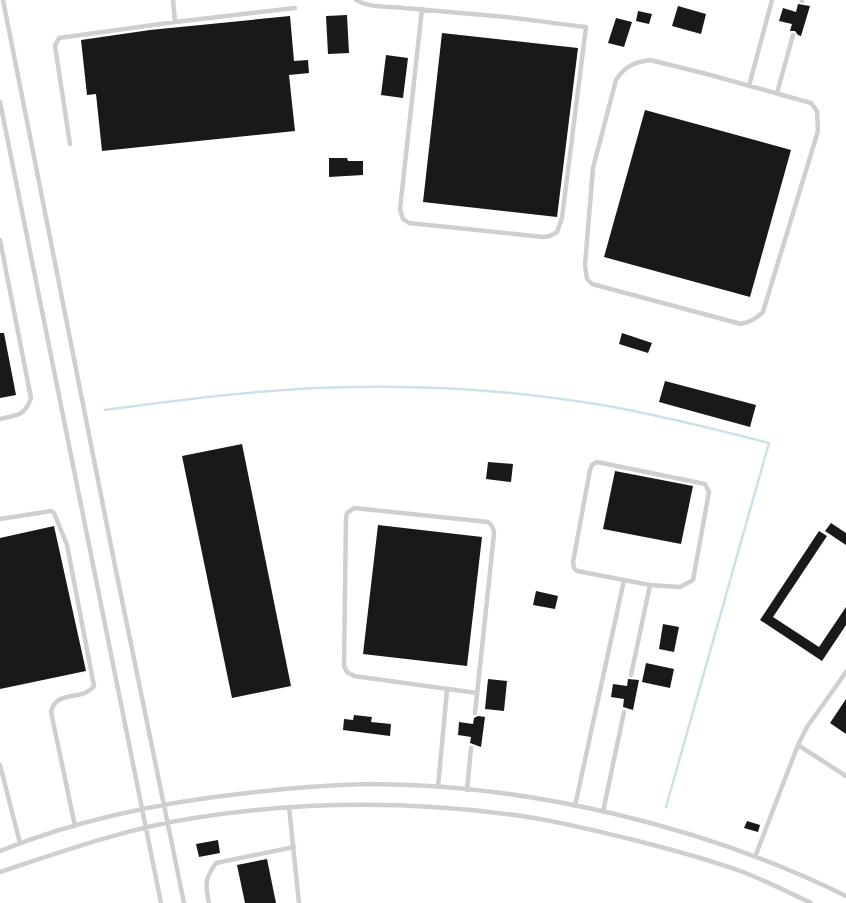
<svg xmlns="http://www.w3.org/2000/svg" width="846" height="903" font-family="'Sofia Sans Condensed',sans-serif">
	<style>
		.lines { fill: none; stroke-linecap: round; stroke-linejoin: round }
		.stream { stroke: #cde1e9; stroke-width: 2.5 }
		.building { fill: #191919 }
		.lane { stroke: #cfcfcf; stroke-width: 4.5 }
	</style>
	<rect width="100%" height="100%" fill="#fff"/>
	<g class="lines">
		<!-- stream -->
		<path class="stream" d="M105,410c82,-11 165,-22 249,-23 84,-2 171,5 254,19 54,10 107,23 161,37l-103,364"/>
	</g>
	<!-- building -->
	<path class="building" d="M798,4l12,2 -9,30 -3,-1 -3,-4h-5l2,-7 -13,-3 4,-13 13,4z
		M678,6l28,8 -5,20 -29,-8z
		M638,11l14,3 -3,10 -13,-3z
		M347,15l2,38 -21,1 -2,-38z
		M290,16l4,45 14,-1 1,13 -20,2 6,56 -193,20 -6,-57 -9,1 -6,-55 69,-10z
		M616,18l16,4 -8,25 -16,-4z
		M442,33l136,15 -21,169 -134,-15z
		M386,55l22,3 -5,40 -22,-3z
		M645,110l146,40 -41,147 -146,-40z
		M329,158h18l1,3h15v14l-34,2z
		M0,333h4l12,62 -16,3z
		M622,333l30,10 -4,10 -29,-9z
		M665,381l91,24 -6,22 -91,-25z
		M242,444l49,242 -59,12 -50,-242z
		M488,462l25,2 -2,18 -25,-3z
		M615,471l78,15 -12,58 -78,-15z
		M831,523l15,10v12l-21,-14z
		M378,525l104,12 -15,129 -104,-12z
		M54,526l32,145 -86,18v-151z
		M819,531l8,5 -54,81 46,30 27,-40v18l-24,36 -62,-41z
		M536,591l22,5 -3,13 -22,-4z
		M663,624l16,3 -5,25 -15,-3z
		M646,663l28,6 -4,19 -28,-6z
		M488,679l19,2 -3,30 -19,-2z
		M628,679l11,1 -6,30 -10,-3 1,-8 -13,-2 2,-13 14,2z
		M846,699v35l-16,-11z
		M354,715l18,2 -1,5 20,2 -1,12 -47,-6 1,-11 9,1z
		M478,716l7,1 -4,30 -11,-4 1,-6 -13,-2 1,-13 14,2 1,-6z
		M747,821l13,4 -2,7 -14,-4z
		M218,840l2,13 -21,4 -3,-13z
		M267,859l9,44h-31l-8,-38z"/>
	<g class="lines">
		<!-- lane -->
		<path class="lane" d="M3,0l111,561 70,342
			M173,0l2,22
			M356,0c12,8 33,6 48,8 34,3 68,6 102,9 26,3 53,7 80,10l-24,191 -5,14 -7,4 -7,1 -134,-14 -6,-4 -3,-10 22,-200
			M802,1v-1
			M650,60l53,13 108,30 6,8 1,20 -55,181c-7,7 -13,10 -22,12l-149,-40 -5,-5 -2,-14 8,-97 23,-88c8,-13 18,-18 34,-20z
			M749,86l23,-86
			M777,93l16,-58
			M0,102l161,801
			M70,144l-15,-98 4,-8 116,-16 120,-14
			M0,240l31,158c-6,18 -14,17 -31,21
			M597,462l108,22 4,8 -16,88 -13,7 -30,-2 -73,-14 -3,-3 -1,-6 17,-92 2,-5z
			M0,519l51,-8 3,2 13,32 27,141c-12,16 -38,3 -43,26l24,114
			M631,675l19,-90
			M475,713l19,-179c0,-5 -1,-8 -6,-12l-134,-14 -7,5 -1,5 -2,148 3,6 7,4 123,17
			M798,745l48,31
			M0,765l20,78
			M438,787l9,-97
			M467,790l4,-42
			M575,806l49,-226
			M289,807l10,96
			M603,812l21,-100
			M0,851c79,-32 163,-49 247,-58 41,-5 81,-8 122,-9 158,0 336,42 477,112
			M755,857l43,-112 9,-18 39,-55
			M0,872c63,-21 128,-44 194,-54 108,-17 220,-17 328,-2 35,5 70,14 104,22 40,10 79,20 117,34 23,9 45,20 68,31
			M209,903c-4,-18 -4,-25 7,-40l78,-16"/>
	</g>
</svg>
